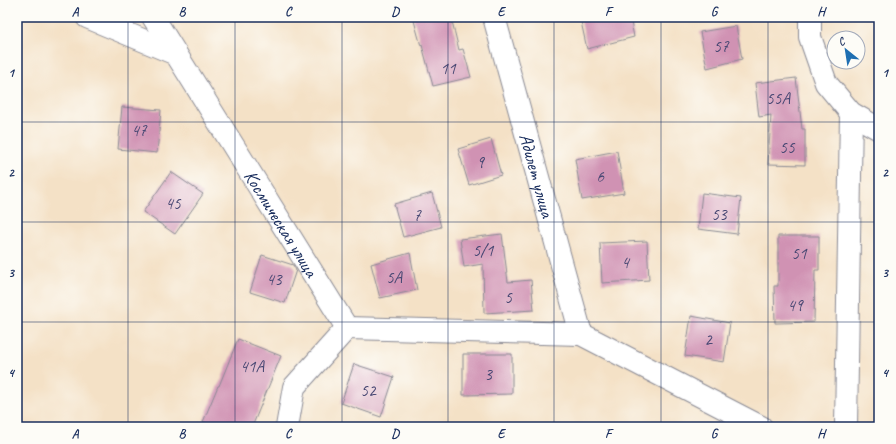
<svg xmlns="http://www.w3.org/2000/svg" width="896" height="444" font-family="Caveat,sans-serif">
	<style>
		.building { fill: #d092b3 }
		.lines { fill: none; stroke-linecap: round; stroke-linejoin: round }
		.minor-casing { stroke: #888892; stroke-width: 24 }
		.minor { stroke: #fff; stroke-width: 22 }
		.grid { fill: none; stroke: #1b2f5e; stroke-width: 1; stroke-opacity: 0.55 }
		.labels { text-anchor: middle; stroke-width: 3; stroke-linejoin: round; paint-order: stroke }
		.number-label { font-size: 17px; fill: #484873 }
		.street-label { font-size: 19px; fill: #1b2f5e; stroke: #fdfcf7 }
		.neatline { fill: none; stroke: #1b2f5e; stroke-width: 1.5 }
		.grid-label { font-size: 13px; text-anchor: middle; font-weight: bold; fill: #1b2f5e }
	</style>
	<rect width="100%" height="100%" fill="#fdfcf7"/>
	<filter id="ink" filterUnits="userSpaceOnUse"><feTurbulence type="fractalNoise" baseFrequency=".025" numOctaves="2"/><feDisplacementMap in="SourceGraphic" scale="8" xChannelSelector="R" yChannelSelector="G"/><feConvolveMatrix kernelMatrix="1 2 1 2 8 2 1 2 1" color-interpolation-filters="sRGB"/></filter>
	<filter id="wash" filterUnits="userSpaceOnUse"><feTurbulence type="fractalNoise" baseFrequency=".012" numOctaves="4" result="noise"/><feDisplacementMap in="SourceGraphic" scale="16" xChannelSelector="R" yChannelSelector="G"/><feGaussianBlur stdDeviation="0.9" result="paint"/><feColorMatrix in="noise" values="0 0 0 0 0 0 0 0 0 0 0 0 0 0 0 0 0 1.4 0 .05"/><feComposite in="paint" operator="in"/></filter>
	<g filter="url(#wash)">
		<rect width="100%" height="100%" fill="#f4e1c6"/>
		<g id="blocks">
			<!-- building -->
			<path class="building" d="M413,17h38l8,33 4,-1 8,28 -38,9 -11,-41 -1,1z
				M580,17h50l4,20 -47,12z
				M736,26l6,33 -35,9 -7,-36z
				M796,78l6,51h3v36l-37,-1 3,-49 -12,2 -4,-34z
				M122,107l39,3 -4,43 -39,-4z
				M491,139l10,36 -32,10 -11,-36z
				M617,151l7,42 -42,7 -7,-41z
				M171,172l32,22 -28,40 -32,-22z
				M432,193l9,34 -38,10 -9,-33z
				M702,193l39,5 -4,36 -39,-5z
				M502,234l6,48 23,-2 3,30 -50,3 -1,-49 -19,3 -4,-28z
				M778,236h41v34h-4l-1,52 -39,1 -1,-37h4z
				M647,241l2,39 -47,3 -2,-40z
				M410,253l7,37 -37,8 -9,-34z
				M262,255l31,10 3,5 -11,33 -35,-11z
				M691,316l39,7 -6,39 -39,-6z
				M238,339l43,17 -29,71h-35l-14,-5 15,-36h1z
				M463,354h49v40l-49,1z
				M354,364l40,13 -13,40 -40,-14z"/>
		</g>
	</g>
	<g filter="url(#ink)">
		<use href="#blocks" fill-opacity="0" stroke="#888892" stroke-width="1"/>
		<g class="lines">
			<!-- minor casing -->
			<g class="minor-casing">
				<g id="minor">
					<path d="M87,17l89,37"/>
					<path id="s1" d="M153,17l194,311"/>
					<path id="s2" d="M494,17l87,317"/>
					<path d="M810,17v20l16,46 25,30 28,16"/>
					<path d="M347,328l234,6 180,93"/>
					<path d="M287,427l7,-40 53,-59"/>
					<path d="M846,427l5,-314"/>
				</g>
			</g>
			<!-- minor -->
			<use href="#minor" class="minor"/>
		</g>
	</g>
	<!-- grid -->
	<path class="grid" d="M128,17v410M235,17v410M342,17v410M448,17v410M554,17v410M661,17v410M768,17v410M17,122h862M17,222h862M17,322h862"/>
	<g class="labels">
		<!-- number labels -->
		<g class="number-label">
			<text x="721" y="52">57</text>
			<text x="448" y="74">11</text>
			<text x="778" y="104">55А</text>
			<text x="139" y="136">47</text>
			<text x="787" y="153">55</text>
			<text x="480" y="168">9</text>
			<text x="600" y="182">6</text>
			<text x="173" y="209">45</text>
			<text x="719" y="220">53</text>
			<text x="417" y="221">7</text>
			<text x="483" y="256">5/1</text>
			<text x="799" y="259">51</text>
			<text x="625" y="268">4</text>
			<text x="394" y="283">5А</text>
			<text x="274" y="285">43</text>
			<text x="508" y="303">5</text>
			<text x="795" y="311">49</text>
			<text x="708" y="345">2</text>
			<text x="252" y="372">41А</text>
			<text x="488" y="380">3</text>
			<text x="368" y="396">52</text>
		</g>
		<!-- street labels -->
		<g class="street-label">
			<text dy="7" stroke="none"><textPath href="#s2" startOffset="164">Адилет улица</textPath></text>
			<text dy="7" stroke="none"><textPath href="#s1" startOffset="243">Космическая улица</textPath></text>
		</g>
	</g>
	<!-- margin -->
	<rect width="896" height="444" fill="none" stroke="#fdfcf7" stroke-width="44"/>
	<!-- north arrow -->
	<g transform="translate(846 50) rotate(330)"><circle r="19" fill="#fdfcf7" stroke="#a3aaba"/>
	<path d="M0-3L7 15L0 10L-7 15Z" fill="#1f6fb2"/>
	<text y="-6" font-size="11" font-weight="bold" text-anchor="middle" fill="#1b2f5e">С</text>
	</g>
	<rect x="22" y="22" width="852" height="400" class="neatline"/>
	<g class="grid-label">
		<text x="75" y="16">A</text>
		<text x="182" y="16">B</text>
		<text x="288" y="16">C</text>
		<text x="395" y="16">D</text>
		<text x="501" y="16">E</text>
		<text x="608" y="16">F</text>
		<text x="714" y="16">G</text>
		<text x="821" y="16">H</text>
		<text x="11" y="77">1</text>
		<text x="885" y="77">1</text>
		<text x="11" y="177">2</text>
		<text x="885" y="177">2</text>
		<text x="11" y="277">3</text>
		<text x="885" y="277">3</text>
		<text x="11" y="377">4</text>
		<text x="885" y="377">4</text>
		<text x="75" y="438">A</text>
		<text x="182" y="438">B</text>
		<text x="288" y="438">C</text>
		<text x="395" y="438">D</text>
		<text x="501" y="438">E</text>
		<text x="608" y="438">F</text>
		<text x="714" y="438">G</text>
		<text x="821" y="438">H</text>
	</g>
</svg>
